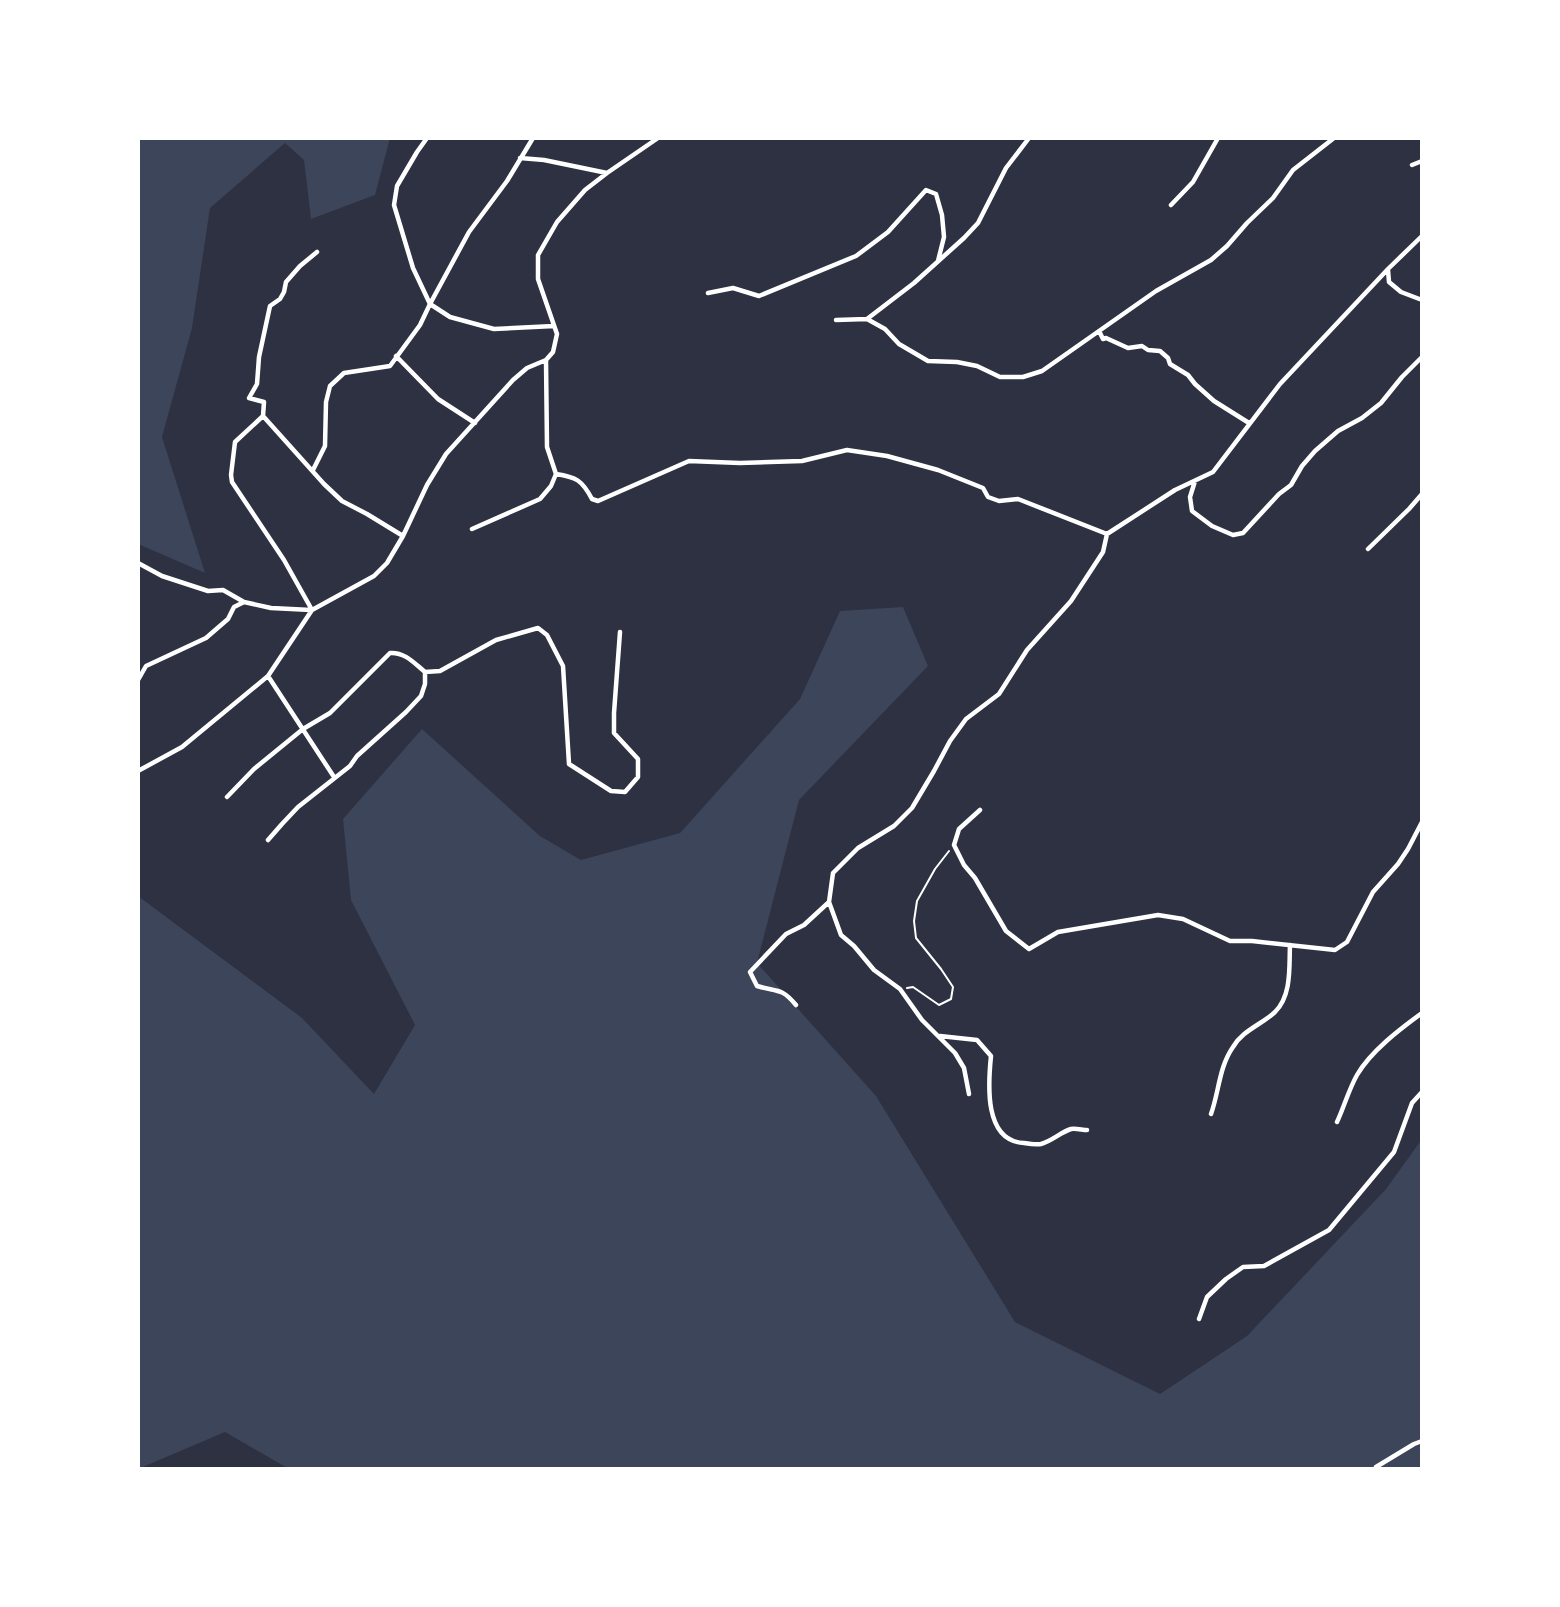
<svg xmlns="http://www.w3.org/2000/svg" width="1560" height="1607" font-family="Commissioner,sans-serif">
	<style>
		.green { fill: #3c4559 }
		.lines { fill: none; stroke-linecap: round; stroke-linejoin: round }
		.path { stroke: #fff; stroke-width: 2 }
		.minor { stroke: #fff; stroke-width: 4.5 }
	</style>
	<rect width="100%" height="100%" fill="#2d3142"/>
	<!-- green -->
	<path class="green" d="M138,138h252l-15,57 -64,24 -7,-59 -19,-17 -75,65 -18,120 -30,109 43,136 -67,-29z
		M903,607l25,59 -129,134 -42,163 119,133 139,226 145,72 87,-58 139,-147 36,-50v330h-1133l-64,-37 -87,37v-573l164,122 72,76 41,-69 -64,-125 -8,-81 79,-90 118,107 41,24 99,-27 120,-134 40,-88z"/>
	<g class="lines">
		<!-- path -->
		<path class="path" d="M907,988l6,-1 26,18 12,-6 2,-12 -12,-18 -25,-31 -2,-17 3,-20 18,-32 14,-18"/>
		<!-- minor -->
		<path class="minor" d="M427,138l-10,14 -20,34 -3,19 19,63 17,36 20,13 44,12 60,-3
			M520,158l24,2 63,13
			M1412,165l10,-4
			M1171,205l22,-23 25,-44
			M1388,270l1,12 12,10 21,8
			M708,293l25,-5 26,8 97,-40 32,-24 38,-42 10,4 6,21 2,22 -6,24
			M867,319l18,10 14,15 29,17 29,1 20,4 23,11h23l19,-6 114,-80 55,-31 16,-14 20,-23 26,-25 20,-28 41,-32
			M836,320l31,-1 47,-36 50,-45 14,-15 28,-55 23,-30
			M1099,331l4,8 3,-1 22,10 14,-2 6,4 12,1 8,7 2,6 18,11 7,9 19,17 35,22
			M396,356l42,43 37,24
			M263,416l61,68 18,17 25,13 36,22
			M313,470l12,-24 1,-44 4,-16 14,-13 46,-7 30,-41 10,-21 39,-72 38,-51 26,-43
			M556,474c20,3 26,6 36,25l6,2 91,-40 51,2 62,-2 45,-11 40,6 51,14 45,18 5,9 11,4 19,-2 89,35
			M1195,481l-5,16 2,14 20,15 21,9 10,-2 36,-39 12,-9 11,-19 13,-15 23,-20 24,-13 19,-15 21,-26 20,-20
			M472,529l68,-30 11,-13 5,-12 -9,-27 -1,-87
			M1368,549l41,-40 13,-15
			M138,563l24,13 46,15 15,-1 21,12
			M312,610l-28,-50 -52,-78 -1,-7 4,-33 28,-26 1,-14 -15,-4 8,-14 2,-27 11,-51 10,-7 4,-7 2,-10 14,-16 17,-14
			M425,672l15,-1 56,-31 42,-12 9,7 16,31 6,98 42,27 14,1 13,-15v-18l-24,-26v-20l6,-81
			M268,676l66,101
			M138,680l8,-14 60,-28 22,-19 6,-12 10,-5 27,6 40,2
			M138,771l44,-24 86,-71 44,-66 62,-34 13,-13 16,-27 24,-51 19,-31 67,-74 14,-12 19,-8 7,-8 4,-18 -19,-55v-24l19,-33 28,-32 22,-17 51,-35
			M227,797l27,-28 49,-40 27,-16 60,-60c15,-1 24,10 35,19
			M980,810l-21,19 -5,16 10,20 11,13 31,53 23,18 29,-17 100,-17 25,4 47,22h22l83,9 12,-8 26,-50 25,-28 10,-15 14,-27
			M268,840l14,-16 16,-17 52,-41 7,-10 49,-44 15,-16 4,-12v-12
			M796,1005c-15,-18 -19,-13 -39,-19l-7,-14 36,-38 18,-9 25,-23
			M940,1036l37,4 14,16c-3,29 -7,85 33,87 6,1 12,2 17,1 11,-3 20,-12 30,-15 4,-1 12,1 16,1
			M969,1094l-5,-26 -9,-15 -33,-33 -22,-31 -26,-19 -20,-24 -13,-11 -12,-33 4,-29 25,-25 36,-22 18,-18 22,-37 16,-30 16,-22 33,-25 28,-44 44,-49 32,-49 4,-18 68,-44 38,-18 67,-88 108,-115 34,-33
			M1211,1114c8,-22 8,-47 22,-67 10,-17 28,-22 42,-35 17,-17 14,-45 15,-67
			M1337,1122c7,-15 12,-33 20,-47 14,-24 43,-46 65,-62
			M1199,1319l8,-22 19,-18 17,-12 21,-1 65,-36 65,-78 18,-49 10,-11
			M1376,1467l38,-23 8,-3"/>
	</g>
	<!-- border -->
	<rect width="1560" height="1607" fill="none" stroke="#ffffff" stroke-width="280"/>
</svg>
